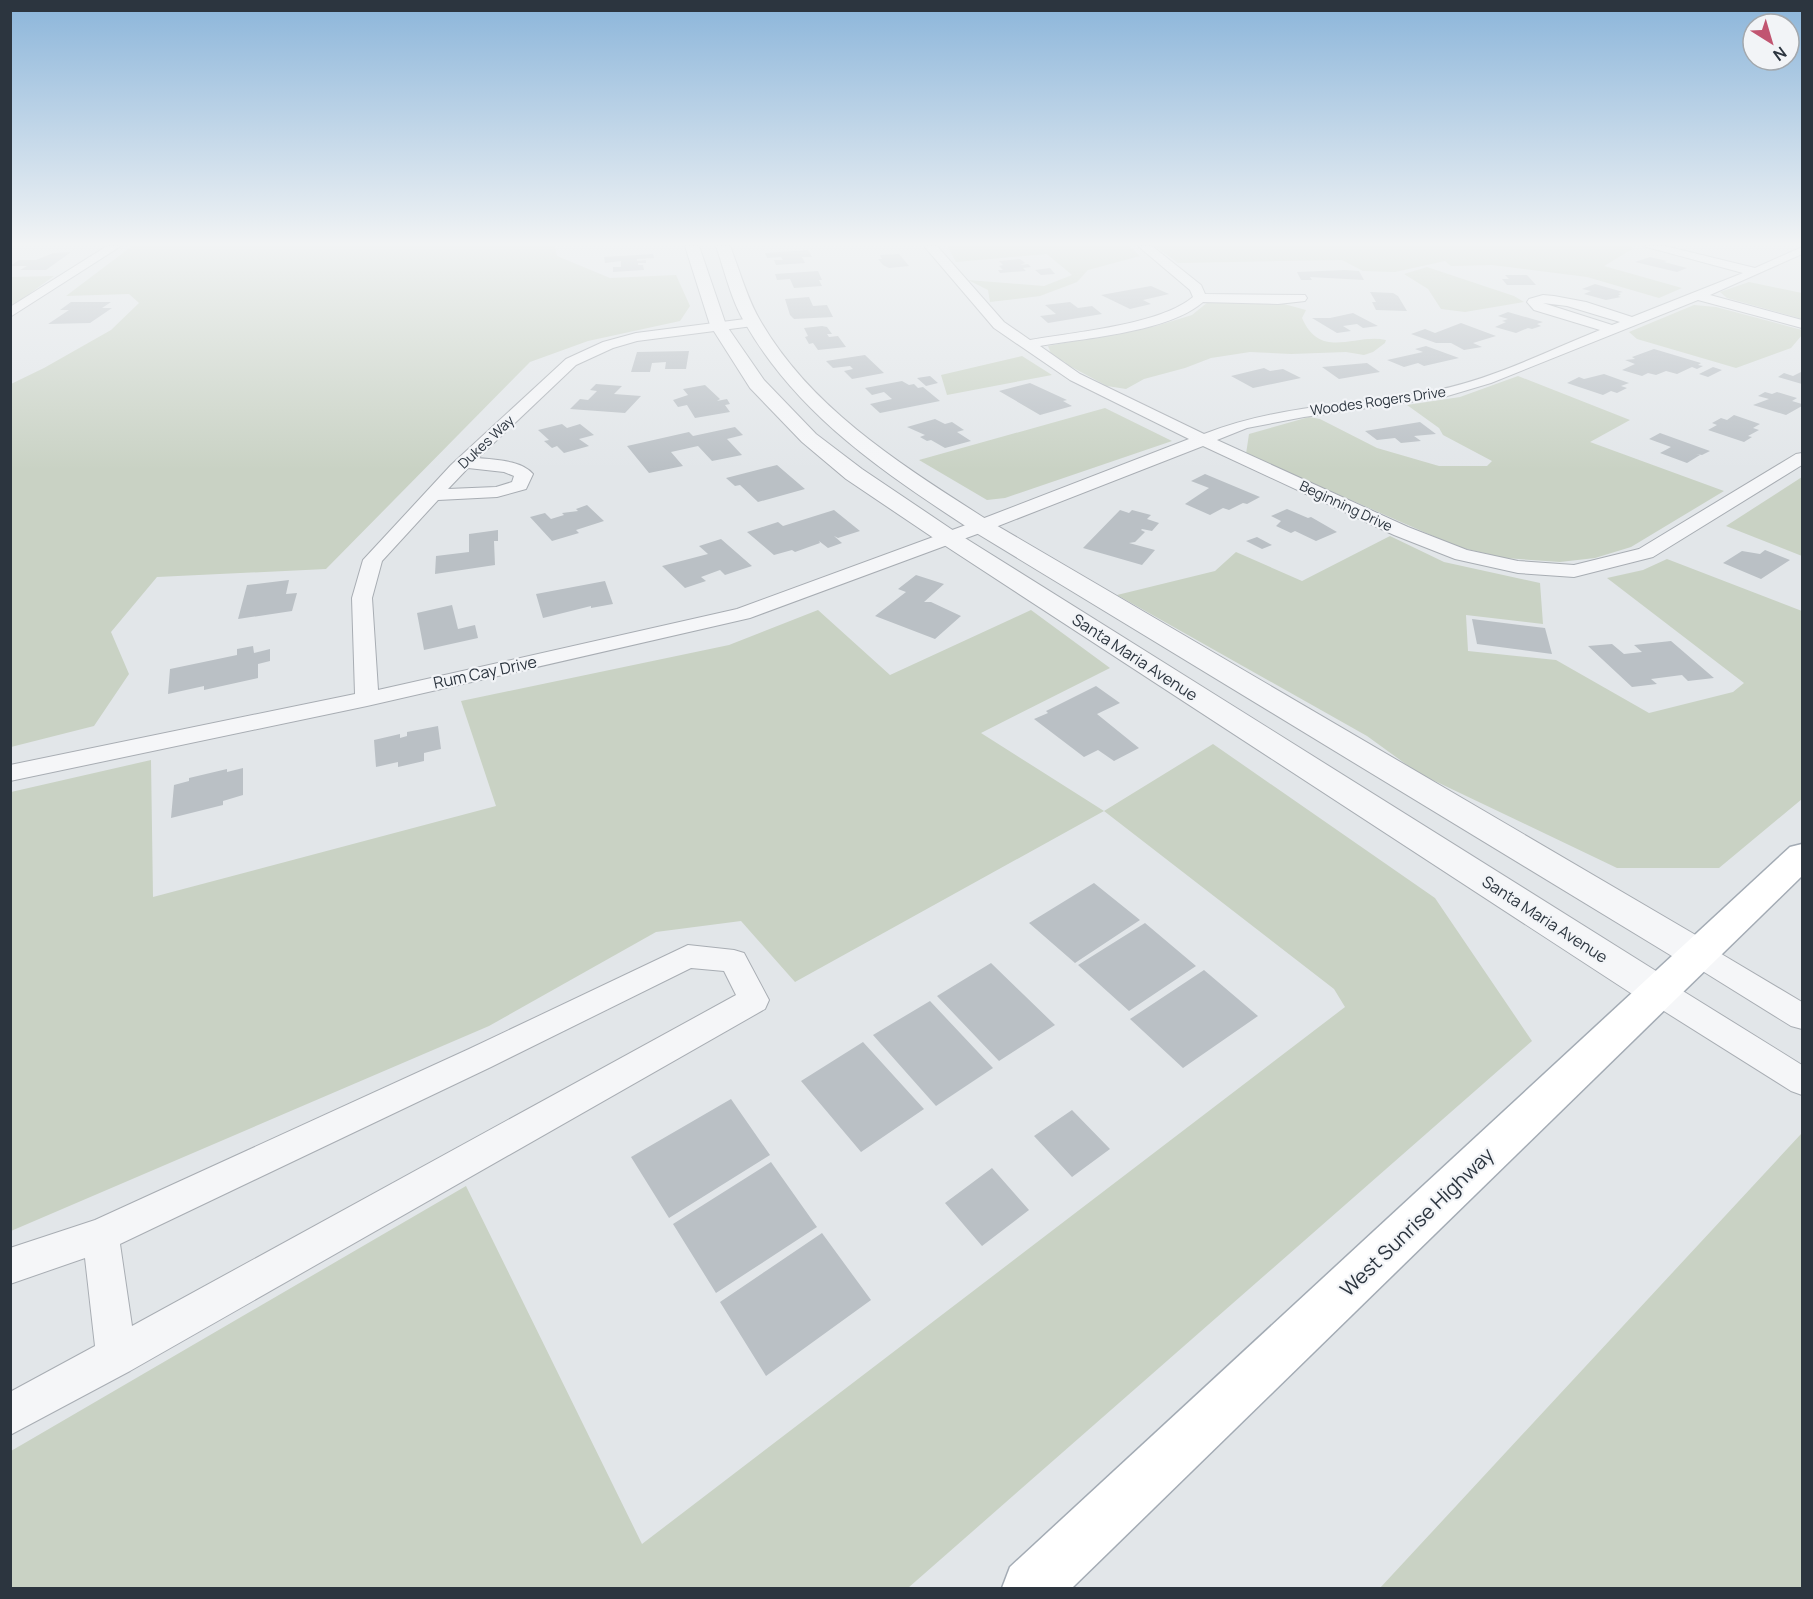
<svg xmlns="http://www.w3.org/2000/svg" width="1813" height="1599" font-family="Manrope,sans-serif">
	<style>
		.green { fill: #c9d2c4 }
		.building { fill: #bac0c5 }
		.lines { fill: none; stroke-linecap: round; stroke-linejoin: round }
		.minor-casing { stroke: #a8adb3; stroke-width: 2 }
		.tertiary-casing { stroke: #a8adb3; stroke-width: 2 }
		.primary-casing { stroke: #a3abb4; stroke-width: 3 }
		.minor { fill: #f5f6f8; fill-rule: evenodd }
		.tertiary { fill: #f5f6f8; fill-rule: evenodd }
		.primary { fill: #fff; fill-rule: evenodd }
		.labels { text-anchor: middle; stroke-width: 4.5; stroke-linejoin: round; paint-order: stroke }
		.far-street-label { font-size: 14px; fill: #2c353f; stroke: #f2f4f7 }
		.street-label { font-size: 16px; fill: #2c353f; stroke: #f2f4f7 }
		.near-street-label { font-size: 20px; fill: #2c353f; stroke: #f2f4f7 }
	</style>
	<rect width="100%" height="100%" fill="#e2e6e9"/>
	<!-- green -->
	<path class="green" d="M132,246h423l2,10 53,22 66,-3 14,31 -10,15 -92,20 -58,21 -204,207 -169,8 -46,55 18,42 -35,52 -83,21v-363l33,-16 67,-38 28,-27 -10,-9 -63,2z
		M947,246h182l11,10 -52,14 -11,12 -37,14 -50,6 -2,-12 -20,-10 76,6 28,-11 -25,-21 -91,8z
		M1155,246h473l6,2 -30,18 78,22 -23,10 -72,-21 -95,-12 -41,1 -6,-5 -50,11 -32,-1 -21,-11 -164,3z
		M1427,267l87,29 10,6 -59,10 -24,-3 -13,-20 -24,-15z
		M54,276l-43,31v-30z
		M1749,282l53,11v26l-75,-21 -7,-6z
		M1230,300l54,4 22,6 -4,8c19,43 53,15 84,22l-1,3 -12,9 -9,3 -18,-3 -55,2 -41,-2 -39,6 -26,10 -41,11 -18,10 -19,-3 -41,-22 -1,-2 -13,-6 -4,-10 108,-20 36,-11 16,-13z
		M1694,305l22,2 86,23v5l-11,13 -55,20 -99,-29 -8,-7z
		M1022,356l30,19 -105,20 -6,-20z
		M1518,376l112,44 -40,22 134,49 -93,56 -36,11 -35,4 -55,-4 -47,-11 -212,-93 3,-20 60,-17 11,2 57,29 62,18h48l5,-5 -49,-26 -4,-7 -32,-23 53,-8z
		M1105,408l67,33 -167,57 -18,2 -68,-40z
		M1802,477v79l-76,-30z
		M1390,536l54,26 96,21 3,41 -77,-9 2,36 88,9 93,53 84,-21 11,-9 -137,-105 36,-8 24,-11 135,52v188l-83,69h-102l-199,-95 -51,-37 -250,-141 98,-24 21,-19 66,29z
		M818,610l72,65 141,-65 79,58 -129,65 123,78 109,-67 222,154 97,143 -624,547h-897v-137l455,-265 176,358 703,-537 -11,-18 -230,-178 -309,171 -54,-61 -85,11 -167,94 -478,205v-439l140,-32 2,137 343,-91 -35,-105 268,-56z
		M1801,1134l1,454h-422z"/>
	<!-- building -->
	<path class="building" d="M808,250l4,7h-10l3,6 -29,2 -2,-5h9l-2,-3 -14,1 -2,-5z
		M71,252l-25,18h-26l7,-4h-17l9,-6h17l17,-7z
		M653,254l1,4 -17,1v2l9,-1v3h-8v2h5l1,5 -31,2v-5h8v-6l-16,2 -1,-6z
		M899,254l10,12 -20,2 -6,-3 -5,-6h4l-2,-4z
		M1650,257l17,4 -3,1 23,6 -10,4 -42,-10z
		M1020,259l5,4 -5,2 8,-1 3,3 -8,1 3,3 -26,2 -2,-3h5l-4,-4 4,-1 -4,-4z
		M1050,268l5,6 -14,1 -6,-5z
		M1345,270l14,1 5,9 -54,-3 2,3h-11l-4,-8z
		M818,271l4,9h-3l3,6 -28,2 -4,-9 -13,1 -2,-6z
		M1505,275h22l9,10h-29l-5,-6h7z
		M1595,284l28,8 -5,1 3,1 -3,2 3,1 -15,3 -22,-6 7,-3 -9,-2z
		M1151,286l18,8 -26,6 8,4 -21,5 -29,-14z
		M1370,292l23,1 5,3 9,15 -31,-1 -4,-8h4z
		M809,297l4,9 14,-1 6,12 -39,2 -4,-4 -5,-16z
		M71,302h40l-9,6h10l-22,15 -42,1 21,-14h-9z
		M1070,302l8,6 14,-2 10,8 -54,9 -8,-7 16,-2 -11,-9z
		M1508,312l35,10 -6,2 4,2 -9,3 -4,-1 -12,5 -21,-6 11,-5 -4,-1 6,-2 -10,-3z
		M1353,313l25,13 -15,2 -6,-4 -14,2 8,5 -14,2 -25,-15h18z
		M1461,323l35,13 -23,7 9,4 -18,3 -13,-7h-15l-25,-9 14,-5 10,4z
		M822,326l5,1 5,7h-5l2,3 9,-1 8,11 -28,3 -5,-7 -4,1 -4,-7 3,-1 -4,-8z
		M1426,346l33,12 -35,8 -6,-3 -14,4 -17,-7 36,-8 -8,-3z
		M1654,349l47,14 -3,2 5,1 -6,3 -5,-2 -15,7 -11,-3 -10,4 -8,-2 -6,3 -20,-6 13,-6 -10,-4 10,-1 -3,-2z
		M689,351l-3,18h-21l1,-7 -14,1 -2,9h-19l6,-20z
		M865,355l19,18 -32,6 -8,-8 9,-2 -3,-3 -17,2 -7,-7z
		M1367,363l13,9 -41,7 -17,-12z
		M1713,367l9,3 -14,7 -9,-3z
		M1264,368l6,3 13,-2 18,9 -48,10 -22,-12z
		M1801,372l1,12 -24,-7 6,-4 9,3z
		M1604,374l25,9 -8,3 6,2 -10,5 -6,-2 -8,4 -36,-12 12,-6 5,2z
		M930,376l8,7 -12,3 -9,-8z
		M902,381l7,4 5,-1 4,4 5,-1 17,14 -60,12 -10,-9 22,-5 -8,-7 -12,3 -7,-7z
		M1030,383l37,17 -4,1 9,5 -32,9 -41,-24z
		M596,384l26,2 -8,8 27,2 -16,17 -55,-4 10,-10 8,1 9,-9 -7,-1z
		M705,385l15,14 -3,2 10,-2 3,5 -5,1 5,7 -35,6 -8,-13 -9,2 -5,-7 15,-5 -5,-6z
		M1765,392l7,2 5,-2 20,6 -5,3 10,3v2l-16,9 -33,-10 16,-6 -11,-3z
		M1734,415l26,9 -7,4 6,2 -11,6 4,1 -8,5 -36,-12 9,-5 -5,-2 9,-5 6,2z
		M935,419l10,5 7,-2 12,8 -7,2 14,9 -26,7 -14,-8 -4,1 -7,-4 5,-2 -18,-8z
		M1420,422l16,12 -22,2 7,5 -20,2 -6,-5 -18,2 -12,-9z
		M562,424l5,4 13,-4 14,11 -15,4 10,7 -25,7 -7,-7 -5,2 -8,-7 5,-1 -11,-10z
		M735,427l8,8 -16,4 15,16 -30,6 -14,-15 -27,6 12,14 -34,7 -22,-27 62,-14 4,4z
		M1660,433l50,18 -8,4 -6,-1 4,1 -13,8 -27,-10 11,-6 -22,-8z
		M777,465l28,24 -47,13 -18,-17 -5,1 -9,-8z
		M1205,474l55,23 -13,7 -4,-1 -14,7 -6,-2 -13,7 -25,-11 24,-16 -18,-7z
		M587,505l17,16 -28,9 3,3 -27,8 -22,-24 15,-4 6,6 13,-4 -2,-2 16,-2 -2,-2z
		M1287,509l21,9 3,-1 26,15 -21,9 -21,-10 -4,2 -15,-7 5,-5 -10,-5z
		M834,510l26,21 -22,7 -4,-2 8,7 -14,5 -9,-7 1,2 -25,9 -3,-2 -18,5 -27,-23 31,-10 5,4z
		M1120,510l9,3 3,-3 19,5 -4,4 12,4 -7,8 -10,-2 -1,1 4,2 -10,10 -6,1 26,7 -13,15 -59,-17z
		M498,530v11h-4l1,24 -60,9 1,-18 33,-4v-18z
		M1257,537l15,8 -10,4 -16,-8z
		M721,539l31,27 -27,9 -5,-5 -19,7 5,4 -21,7 -23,-22 46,-12 -9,-8z
		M1765,550l25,10 -29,19 -38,-16 19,-12 18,3z
		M916,575l28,9 -20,18h7l30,14 -26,23 -60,-23 31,-24 -8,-3z
		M289,580l-3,14 11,-1 -5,18 -54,8 9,-34z
		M605,581l8,23 -22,4v-2l-48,12 -7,-24z
		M452,605l6,24 17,-4 3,13 -54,12 -7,-37z
		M1472,619l73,9 7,26 -75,-10z
		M1671,641l43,37 -26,3 -6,-6 -31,4 6,5 -25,3 -44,-41 24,-2 12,10 18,-2 -8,-7z
		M253,646l1,7 16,-4v12l-12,3v14l-54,12v-4l-36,8 2,-25 67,-14v-6z
		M1096,686l24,17 -23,11 42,34 -25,13 -16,-11 -14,7 -50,-38 14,-6 -2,-2z
		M438,726l3,23 -17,4v8l-26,6v-5l-22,5 -2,-27 26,-6v4l7,-2v-4z
		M243,768v27l-20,6v4l-52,13 3,-33 15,-4v-3l38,-9v3z
		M1094,883l46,37 -65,43 -46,-40z
		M1145,923l51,43 -67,45 -51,-46z
		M991,963l64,62 -56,36 -62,-65z
		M1204,970l54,46 -75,52 -53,-49z
		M930,1001l63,67 -57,38 -63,-71z
		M863,1042l61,67 -63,43 -60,-71z
		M731,1099l39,56 -101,63 -38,-61z
		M1072,1110l38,39 -38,28 -38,-41z
		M771,1162l46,65 -101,66 -43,-69z
		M992,1168l37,42 -47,36 -37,-43z
		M822,1233l49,67 -105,76 -46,-74z"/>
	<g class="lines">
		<!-- minor casing -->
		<g class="minor-casing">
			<path id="minor" d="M107,246h14l-111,71v-10z
				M924,246h13l67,76 26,18c44,-8 130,-15 163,-43l-3,-7 -52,-44h14l49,39 4,9 100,1 2,3 -2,3 -27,3 -75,-2c-34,30 -118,36 -163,44l40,28 124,60c76,-30 154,-29 233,-44 56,-11 110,-39 163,-60l-66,-20 -7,-8 2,-3 14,-4 11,1 32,6 46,15 111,-44 -100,-27h22l90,22 47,-21v7l-92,41 92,25v8l-104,-28 -207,83 -47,14 -140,20 -57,11 -30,12 191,87 59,23 51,11 56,4 65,-16 157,-95 6,-1v12l-149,92 -79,20 -56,-4 -63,-14 -61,-24 -191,-89 -215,84 -238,88 -383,88 -357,75v-16l345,-71 -3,-96 11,-38 88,-95 115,-106 37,-17 33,-9 117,-15 7,4 -7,4 -116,15 -24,7 -37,17 -98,93c17,2 43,2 55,16l-7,15 -29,8 -59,3 -56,61 -10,37 6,92 359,-81 237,-87 215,-83 -119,-59 -76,-52zM1543,303l24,3 53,16 -8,3zM468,468l36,4 10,4 -2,6 -16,5 -48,2z
				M1698,943l10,3 94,56v27l-11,-3 -103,-64 -5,-8 5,-8z
				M688,945l46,5 10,3 25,47 -4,9 -635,362 -120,64v-43l85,-46 -10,-88 -75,26v-36l85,-28 374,-171zM691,968l33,3 12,24 -604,331 -12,-82 371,-177z
				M1659,980l11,3 132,82v30l-11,-4 -143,-90 -4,-9 4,-9z"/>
		</g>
		<!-- tertiary casing -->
		<g class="tertiary-casing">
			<path id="tertiary" d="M685,246h14l27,79 38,55 52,54 46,35 95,64 715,448 6,11 -6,11 -13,4 -13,-4 -705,-460 -95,-64 -44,-37 -52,-54 -40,-63z
				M716,246h14c10,25 17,53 31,76 52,89 144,145 228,199l722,423 5,10 -5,10 -13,4 -13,-4 -712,-433c-87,-57 -175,-115 -228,-208 -14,-23 -20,-51 -29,-77z"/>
		</g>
		<!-- primary casing -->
		<g class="primary-casing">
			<path id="primary" d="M1802,844v32l-730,712h-70l8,-21 780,-720z"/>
		</g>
		<!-- minor -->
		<use href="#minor" class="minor"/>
		<!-- tertiary -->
		<use href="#tertiary" class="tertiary"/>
		<!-- primary -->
		<use href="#primary" class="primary"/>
	</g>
	<!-- sky -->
	<linearGradient id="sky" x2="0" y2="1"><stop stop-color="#8bb5da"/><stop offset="0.52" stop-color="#f2f4f5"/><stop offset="1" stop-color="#f2f4f5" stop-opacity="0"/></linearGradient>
	<rect width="1813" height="470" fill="url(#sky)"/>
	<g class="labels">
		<!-- far-street labels -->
		<g class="far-street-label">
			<text transform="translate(1378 401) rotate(-8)" y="5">Woodes Rogers Drive</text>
			<text transform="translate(486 442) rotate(-43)" y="5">Dukes Way</text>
			<text transform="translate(1346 506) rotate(25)" y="5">Beginning Drive</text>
		</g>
		<!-- street labels -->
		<g class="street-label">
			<text transform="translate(1135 657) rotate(33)" y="6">Santa Maria Avenue</text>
			<text transform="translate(485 672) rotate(-12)" y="6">Rum Cay Drive</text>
			<text transform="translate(1545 919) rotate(33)" y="6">Santa Maria Avenue</text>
		</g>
		<!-- near-street labels -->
		<g class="near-street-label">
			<text transform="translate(1417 1222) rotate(-44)" y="7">West Sunrise Highway</text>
		</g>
	</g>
	<!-- border -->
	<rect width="1813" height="1599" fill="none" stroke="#2c353f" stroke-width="24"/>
	<!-- north arrow -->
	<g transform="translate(1771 42) rotate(143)"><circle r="28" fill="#f2f4f7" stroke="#a3a8ad" stroke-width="1.5"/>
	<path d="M0-4.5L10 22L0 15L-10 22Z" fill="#c15571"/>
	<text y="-9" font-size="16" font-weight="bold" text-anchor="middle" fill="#2c353f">N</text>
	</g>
</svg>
